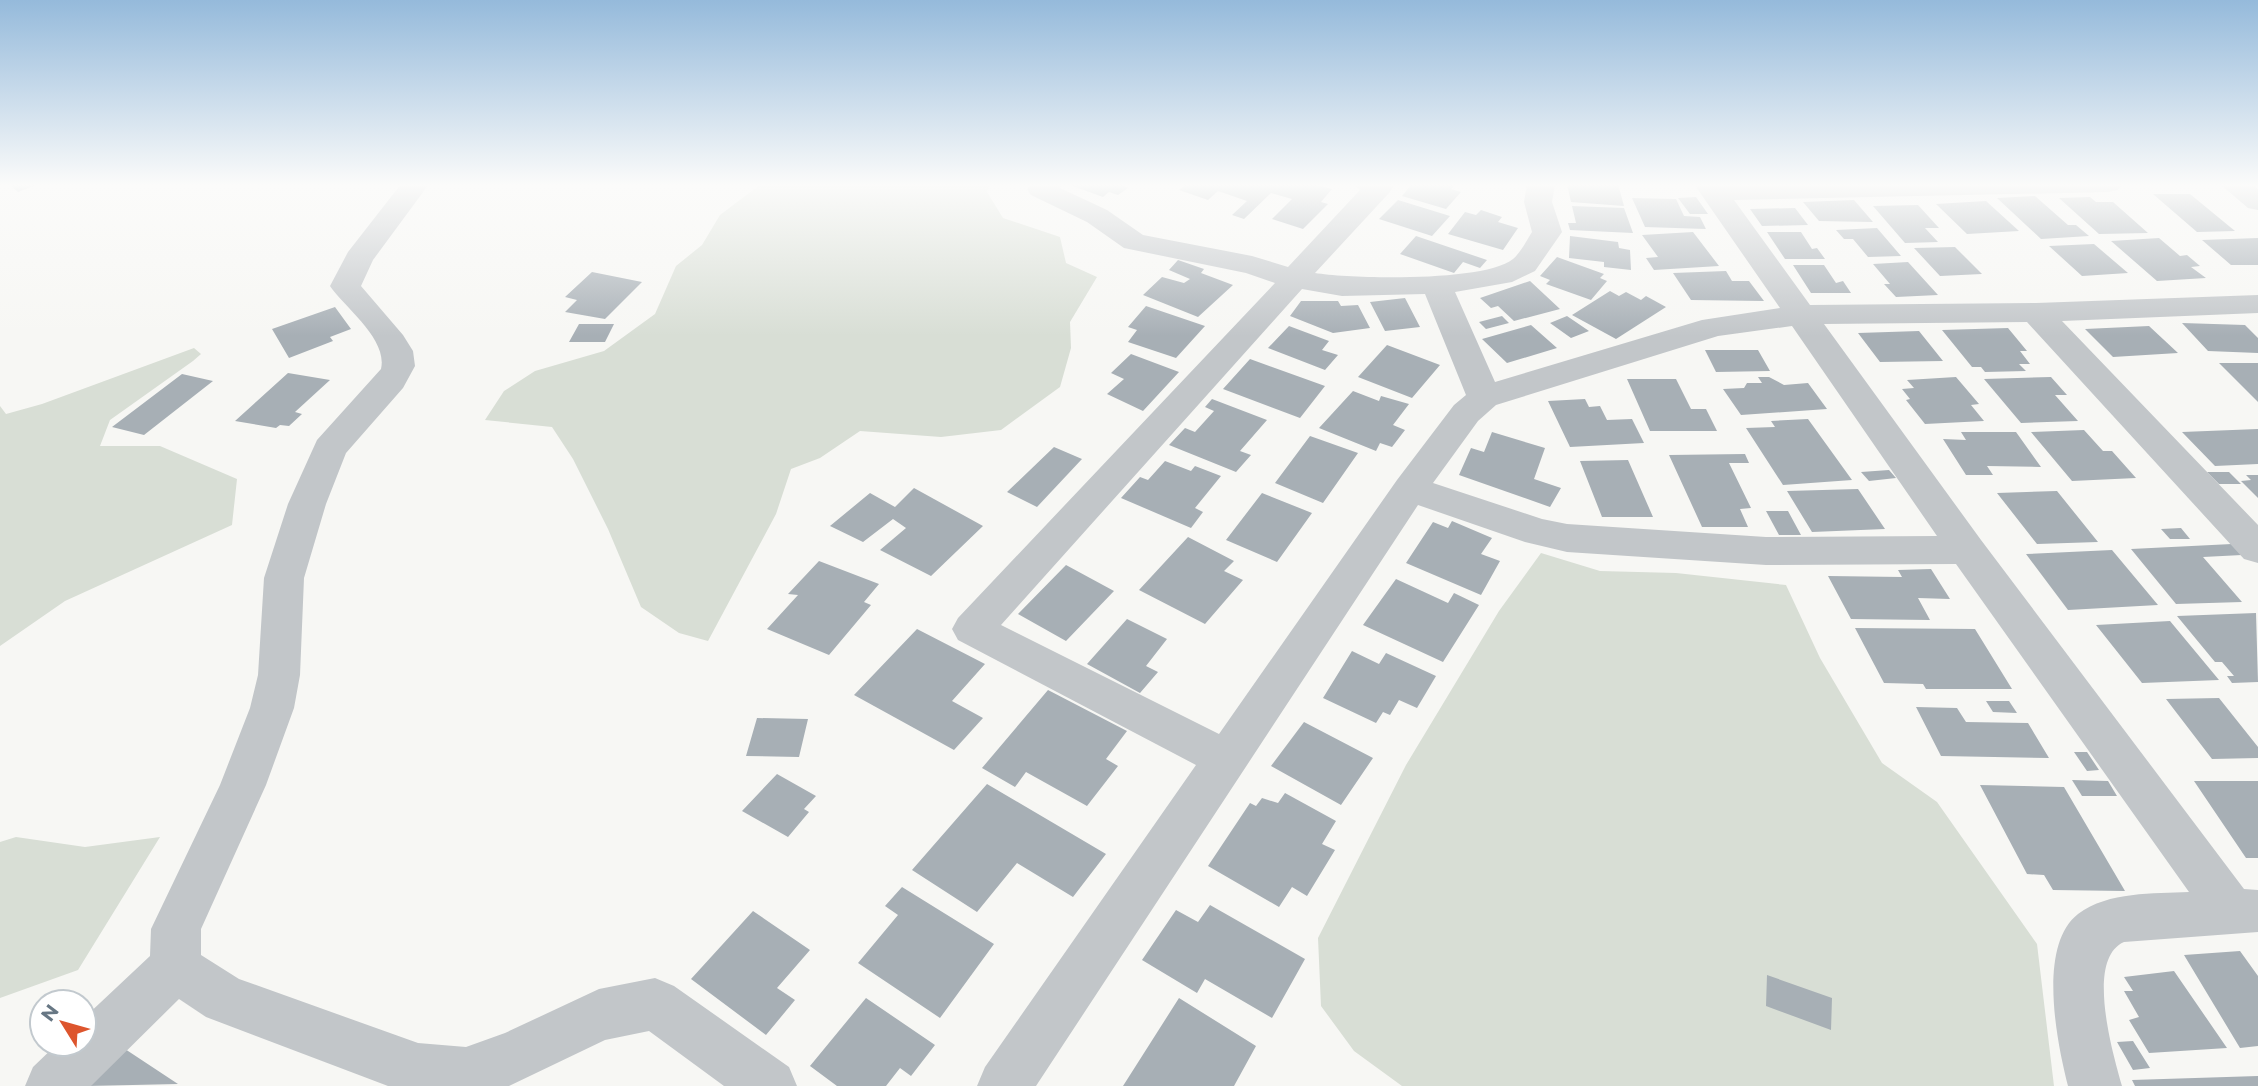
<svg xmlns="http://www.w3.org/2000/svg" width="2258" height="1086" font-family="Montserrat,sans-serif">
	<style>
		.green { fill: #d8ded5 }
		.building { fill: #a7afb5 }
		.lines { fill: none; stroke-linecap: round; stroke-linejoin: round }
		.minor { fill: #c2c6c9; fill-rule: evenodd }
	</style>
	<rect width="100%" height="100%" fill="#f7f7f4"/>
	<!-- green -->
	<path class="green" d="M761,184h229l-3,8 16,26 57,19 6,26 31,14 -27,45 1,26 -11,39 -59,43 -60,7 -81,-6 -40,27 -29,11 -15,45 -68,127 -29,-8 -38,-26 -33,-78 -35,-70 -21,-32 -67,-7 19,-29 31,-20 69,-20 51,-37 21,-48 26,-21 18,-30z
		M194,348l7,6 -8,7 -83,59 -10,26h60l77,33 -5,46 -167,76 -65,45v-240l6,8 36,-10z
		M1541,553l59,18 76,2 110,12 34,73 62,105 55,39 100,142 17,142h-652l-48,-35 -33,-45 -3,-68 88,-173 93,-154z
		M16,837l69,10 75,-10 -82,133 -78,28v-156z"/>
	<!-- building -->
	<path class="building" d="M9,184h30l-21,8z
		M1067,184h53l8,4 -10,7 -9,-3 -6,5z
		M1187,184h126l19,5 -11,13 7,2 -25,25 -31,-10 20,-20 -21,-6 -27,26 -12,-4 15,-14 -29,-10 -10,9 -29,-10z
		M1412,184h44l-5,5 10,3 -15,17 -44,-13z
		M1567,184h51l6,22 -53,-4z
		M2153,194h37l45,37 -38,1z
		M2035,196l33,29h8l13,11 -48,3 -44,-41z
		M1696,197l12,17h-18l-12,-16z
		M2090,197l6,5h17l35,31 -49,1 -40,-36z
		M1632,198l44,1 8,17 16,1 6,12 -61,-2z
		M1398,200l52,16 -18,20 -53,-17z
		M1854,200l19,22 -54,-1 -16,-19z
		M1986,201l33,30 -52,3 -31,-30z
		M1918,205l21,23h-14l13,14 -33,1 -32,-37z
		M1572,206l52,2 9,25 -63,-3 -2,-7h8z
		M1795,208l13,17 -46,1 -12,-17z
		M1481,210l21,7 -4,5 20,6 -15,22 -55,-16 17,-22 11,3z
		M1877,228l24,28 -33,1 -15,-18h-9l-8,-9z
		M1693,232l26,34 -65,4 -8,-12 12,-1 -16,-22z
		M1767,232h34l11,17 5,-1 8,11h-40z
		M1416,236l71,24 -7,8 -17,-6 -9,11 -54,-19z
		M1570,236l48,6 1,6 11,2 1,20 -27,-3v-5l-35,-4z
		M2159,238l21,18 7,-1 13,11 -9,1 15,11 -49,3 -46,-40z
		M2258,238v27h-27l-29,-25z
		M2094,244l34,29 -46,3 -33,-30z
		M1955,247l27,27 -42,2 -26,-28z
		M1557,257l47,17 -4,4 7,3 -16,19 -45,-16 4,-4 -10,-4z
		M1178,260l26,9 -3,4 32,12 -35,32 -55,-22 19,-18 22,6 6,-4 -21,-9z
		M1908,262l30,33 -42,2 -12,-13h6l-17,-20z
		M1793,265h31l12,18 7,-2 8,12h-40z
		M1726,271l6,10h17l15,20 -73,-1 -18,-27z
		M592,272l50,10 -37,37 -40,-7 12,-12 -12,-3z
		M1530,281l30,28 -46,12 -16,-15 -7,2 -11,-10z
		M1610,291l9,5 7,-4 15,8 5,-4 20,11 -50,32 -44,-24z
		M1405,298l15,29 -35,4 -15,-29z
		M1301,301h37l3,5 17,-1 12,23 -37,5 -43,-17z
		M1146,306l59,20 -29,32 -48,-16 9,-12 -9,-3z
		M335,307l16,22 -21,8 3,4 -44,17 -17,-29z
		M1502,316l7,7 -23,6 -7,-7z
		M1567,316l22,15 -18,7 -21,-15z
		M2182,323l63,2 13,13v15l-50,-2z
		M579,324h35l-9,18h-36z
		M1531,325l26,23 -50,15 -25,-24z
		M1289,326l40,15 -7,9 16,5 -13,15 -57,-22z
		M2149,326l29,27 -65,4 -28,-28z
		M2008,328l19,23h-7l10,13h-11l7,7 -41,1 -4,-5h-9l-30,-37z
		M1919,331l24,30 -63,1 -22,-29z
		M1387,345l53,20 -28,33 -54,-21z
		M1705,350h53l12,21 -54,1z
		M1131,354l48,18 -36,39 -36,-17 17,-15 -13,-6z
		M1250,359l75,27 -25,32 -77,-29z
		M2219,363h39v39z
		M288,373l42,7 -35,32 7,2 -13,12 -9,-1 -4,3 -41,-7z
		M182,374l31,7 -69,54 -32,-8z
		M1758,377h11l15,8 24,-2 19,26 -86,6 -18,-26 21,-1 3,-5h15z
		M1956,377l23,27 -8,1 13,16 -59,3 -19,-24 4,-1 -8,-10 12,-1 -7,-8z
		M2051,377l16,18h-12l23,26 -57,2 -37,-44z
		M1627,379h49l15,30h15l11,22h-67z
		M1353,391l26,10 2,-5 28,8 -16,21 12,5 -13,17 -12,-4 -4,8 -57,-23z
		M1212,399l55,21 -27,31 11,4 -15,17 -67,-27 16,-17 10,4 19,-21 -9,-4z
		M1585,399l4,8 11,-1 7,14 25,-1 12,24 -74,4 -22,-46z
		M1808,419l44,61 -69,5 -37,-57 29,-1 -4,-6z
		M2258,429v35l-43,2 -33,-34z
		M2084,430l19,21h9l24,27 -64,3 -41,-49z
		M1492,432l53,16 -11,31 27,9 -11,19 -91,-32 12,-27 13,4z
		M1961,432h55l25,35 -54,-1 6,9h-27l-23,-36 23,1z
		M1310,436l48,17 -35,50 -48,-20z
		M1054,447l28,12 -45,48 -30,-15z
		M1745,454l4,9h-20l22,45 -11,1 8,18h-46l-33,-72z
		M1628,460l25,57h-51l-22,-56z
		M1165,461l26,10 4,-5 26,10 -26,32 8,4 -12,16 -70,-30 19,-21 8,3z
		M1889,470l7,8 -27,3 -8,-9z
		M2207,472h22l12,12h-22z
		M2246,475h12v23l-17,-17 10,-1z
		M914,488l69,38 -52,50 -51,-26 26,-22 -13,-9 -30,23 -33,-16 40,-33 25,14z
		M1858,489l27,40 -73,3 -25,-41z
		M2057,491l41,51 -61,2 -40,-51z
		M1262,493l50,20 -35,49 -51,-22z
		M1766,511h22l13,24h-22z
		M1452,521l40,17 -11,16 19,7 -19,34 -75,-32 27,-41 15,6z
		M2181,528l9,11h-20l-9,-10z
		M1188,537l46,24 -10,10 19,9 -38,44 -66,-34z
		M2232,544l10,11 -39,2 39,45 -66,2 -45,-55z
		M2112,550l46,55 -90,5 -42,-56z
		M819,561l60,23 -15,18 7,3 -42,50 -62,-26 31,-34 -10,-1z
		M1066,565l48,26 -48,50 -48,-27z
		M1931,569l19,30 -32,-1 12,22 -79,-1 -23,-43 74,1 -4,-7z
		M1396,579l52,24 6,-10 25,12 -36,57 -80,-37z
		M2256,613l2,69 -26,1 -5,-7h7l-12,-14h-7l-38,-46z
		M1127,619l40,20 -21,27 12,6 -18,21 -53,-29z
		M2170,621l49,59 -77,3 -46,-58z
		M1855,628l120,1 37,60h-86l-3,-5 -39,-1z
		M917,629l68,35 -33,37 31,17 -29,32 -100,-55z
		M1352,651l27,13 7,-11 50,23 -19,32 -18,-8 -9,15 -7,-3 -7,11 -53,-25z
		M1048,690l79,41 -21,28 12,7 -31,40 -61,-34 -11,15 -33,-19z
		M2219,698l39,49v11l-46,1 -46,-60z
		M1986,701h23l8,12 -24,-1z
		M1916,707l41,1 9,14 62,1 21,35 -108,-2z
		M757,718l51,1 -9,38 -53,-1z
		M1304,722l69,36 -32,47 -70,-39z
		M2074,752h13l12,18 -12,1z
		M777,774l39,22 -12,13 5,3 -21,25 -46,-26z
		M2072,780l36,1 9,15h-35z
		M2194,781h64v77h-12z
		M987,784l119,70 -33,43 -56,-34 -40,49 -65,-42z
		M1980,785l84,2 61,104 -72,-1 -9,-15 -17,-1z
		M1285,793l51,28 -14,23 13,6 -28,46 -15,-9 -13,20 -71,-41 42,-63 6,3 6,-8 16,5z
		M902,887l92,57 -54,74 -82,-55 40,-48 -13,-9z
		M1210,905l95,54 -33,59 -67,-39 -8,14 -55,-33 34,-50 22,12z
		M753,911l57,39 -33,38 18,12 -29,35 -75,-56z
		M2240,951l18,25v70l-18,2 -56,-93z
		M2174,971l53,77 -78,5 -20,-33 10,-3 -15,-26h9l-9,-14z
		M1767,975l65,23 -1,32 -65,-24z
		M866,998l69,47 -24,31 -11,-8 -14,18h-49l-27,-20z
		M1179,998l77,48 -22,40h-111z
		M2133,1041l17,27 -17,2 -16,-28z
		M125,1049l53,35 -91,2z
		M2258,1076v10h-123l-3,-6z"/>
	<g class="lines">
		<!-- minor -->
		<path class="minor" d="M401,184h28l-56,76 -12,26 42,49 10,16 2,15 -12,22 -57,65 -20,51 -22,74 -4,97 -6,33 -28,77 -65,144v26l38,24 179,64 48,4 39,-14 94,-44 56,-11 19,8 115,81 8,19h-73l-75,-55 -44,9 -96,46h-121l-182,-69 -27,-18 -88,87h-66l8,-19 24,-23h27v-26l66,-62 1,-27 69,-144 30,-77 8,-33 6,-97 24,-74 29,-64 64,-71c7,-30 -36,-61 -51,-83l18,-34z
			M1031,184h32l-3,4 47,22 36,25 109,21 36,11 72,-77 -6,-6h37l2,3 -4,6 -74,80c37,6 170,9 198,-14 8,-7 14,-19 19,-27l-8,-30 3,-18h28l-3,18 10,30 -27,39 -23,11 -57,10 40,90 207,-62 78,-12 -86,-124h428l-4,6 -10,2 -374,8 76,105 226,-2 222,-8v18l-196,8 196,204v38l-14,-4 -217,-237 -203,2 157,216 263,349 14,1v42l-134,10c-39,17 -11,112 -2,144h-54c-11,-43 -31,-140 10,-172 31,-23 75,-20 111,-22l-233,-328 -190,1 -199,-13 -42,-10 -107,-37 -382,581h-59l8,-19 211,-302 -238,-125 -6,-11 6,-11 317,-335 -29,-10 -122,-25 -37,-26 -56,-27 -4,-6zM1302,289l40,7 83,-2 41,101 -12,10 -57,75 -178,254 -218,-109zM1792,326l145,210 -171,1 -199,-13 -25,-5 -109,-36 45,-62 18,-16 222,-69z
			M2220,184h31l7,5v21l-10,-2z"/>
	</g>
	<!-- sky -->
	<linearGradient id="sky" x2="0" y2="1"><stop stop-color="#95badb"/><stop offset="0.55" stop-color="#fbfbfa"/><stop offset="1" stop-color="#fbfbfa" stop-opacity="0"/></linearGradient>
	<rect width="2258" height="336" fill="url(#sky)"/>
	<!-- north arrow -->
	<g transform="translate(63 1023) rotate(307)"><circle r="33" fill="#ffffff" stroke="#c2c9ce" stroke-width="2"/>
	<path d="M0-5L12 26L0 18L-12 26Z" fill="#dd552d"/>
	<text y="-10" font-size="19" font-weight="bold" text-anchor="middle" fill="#677784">N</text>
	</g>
</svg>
